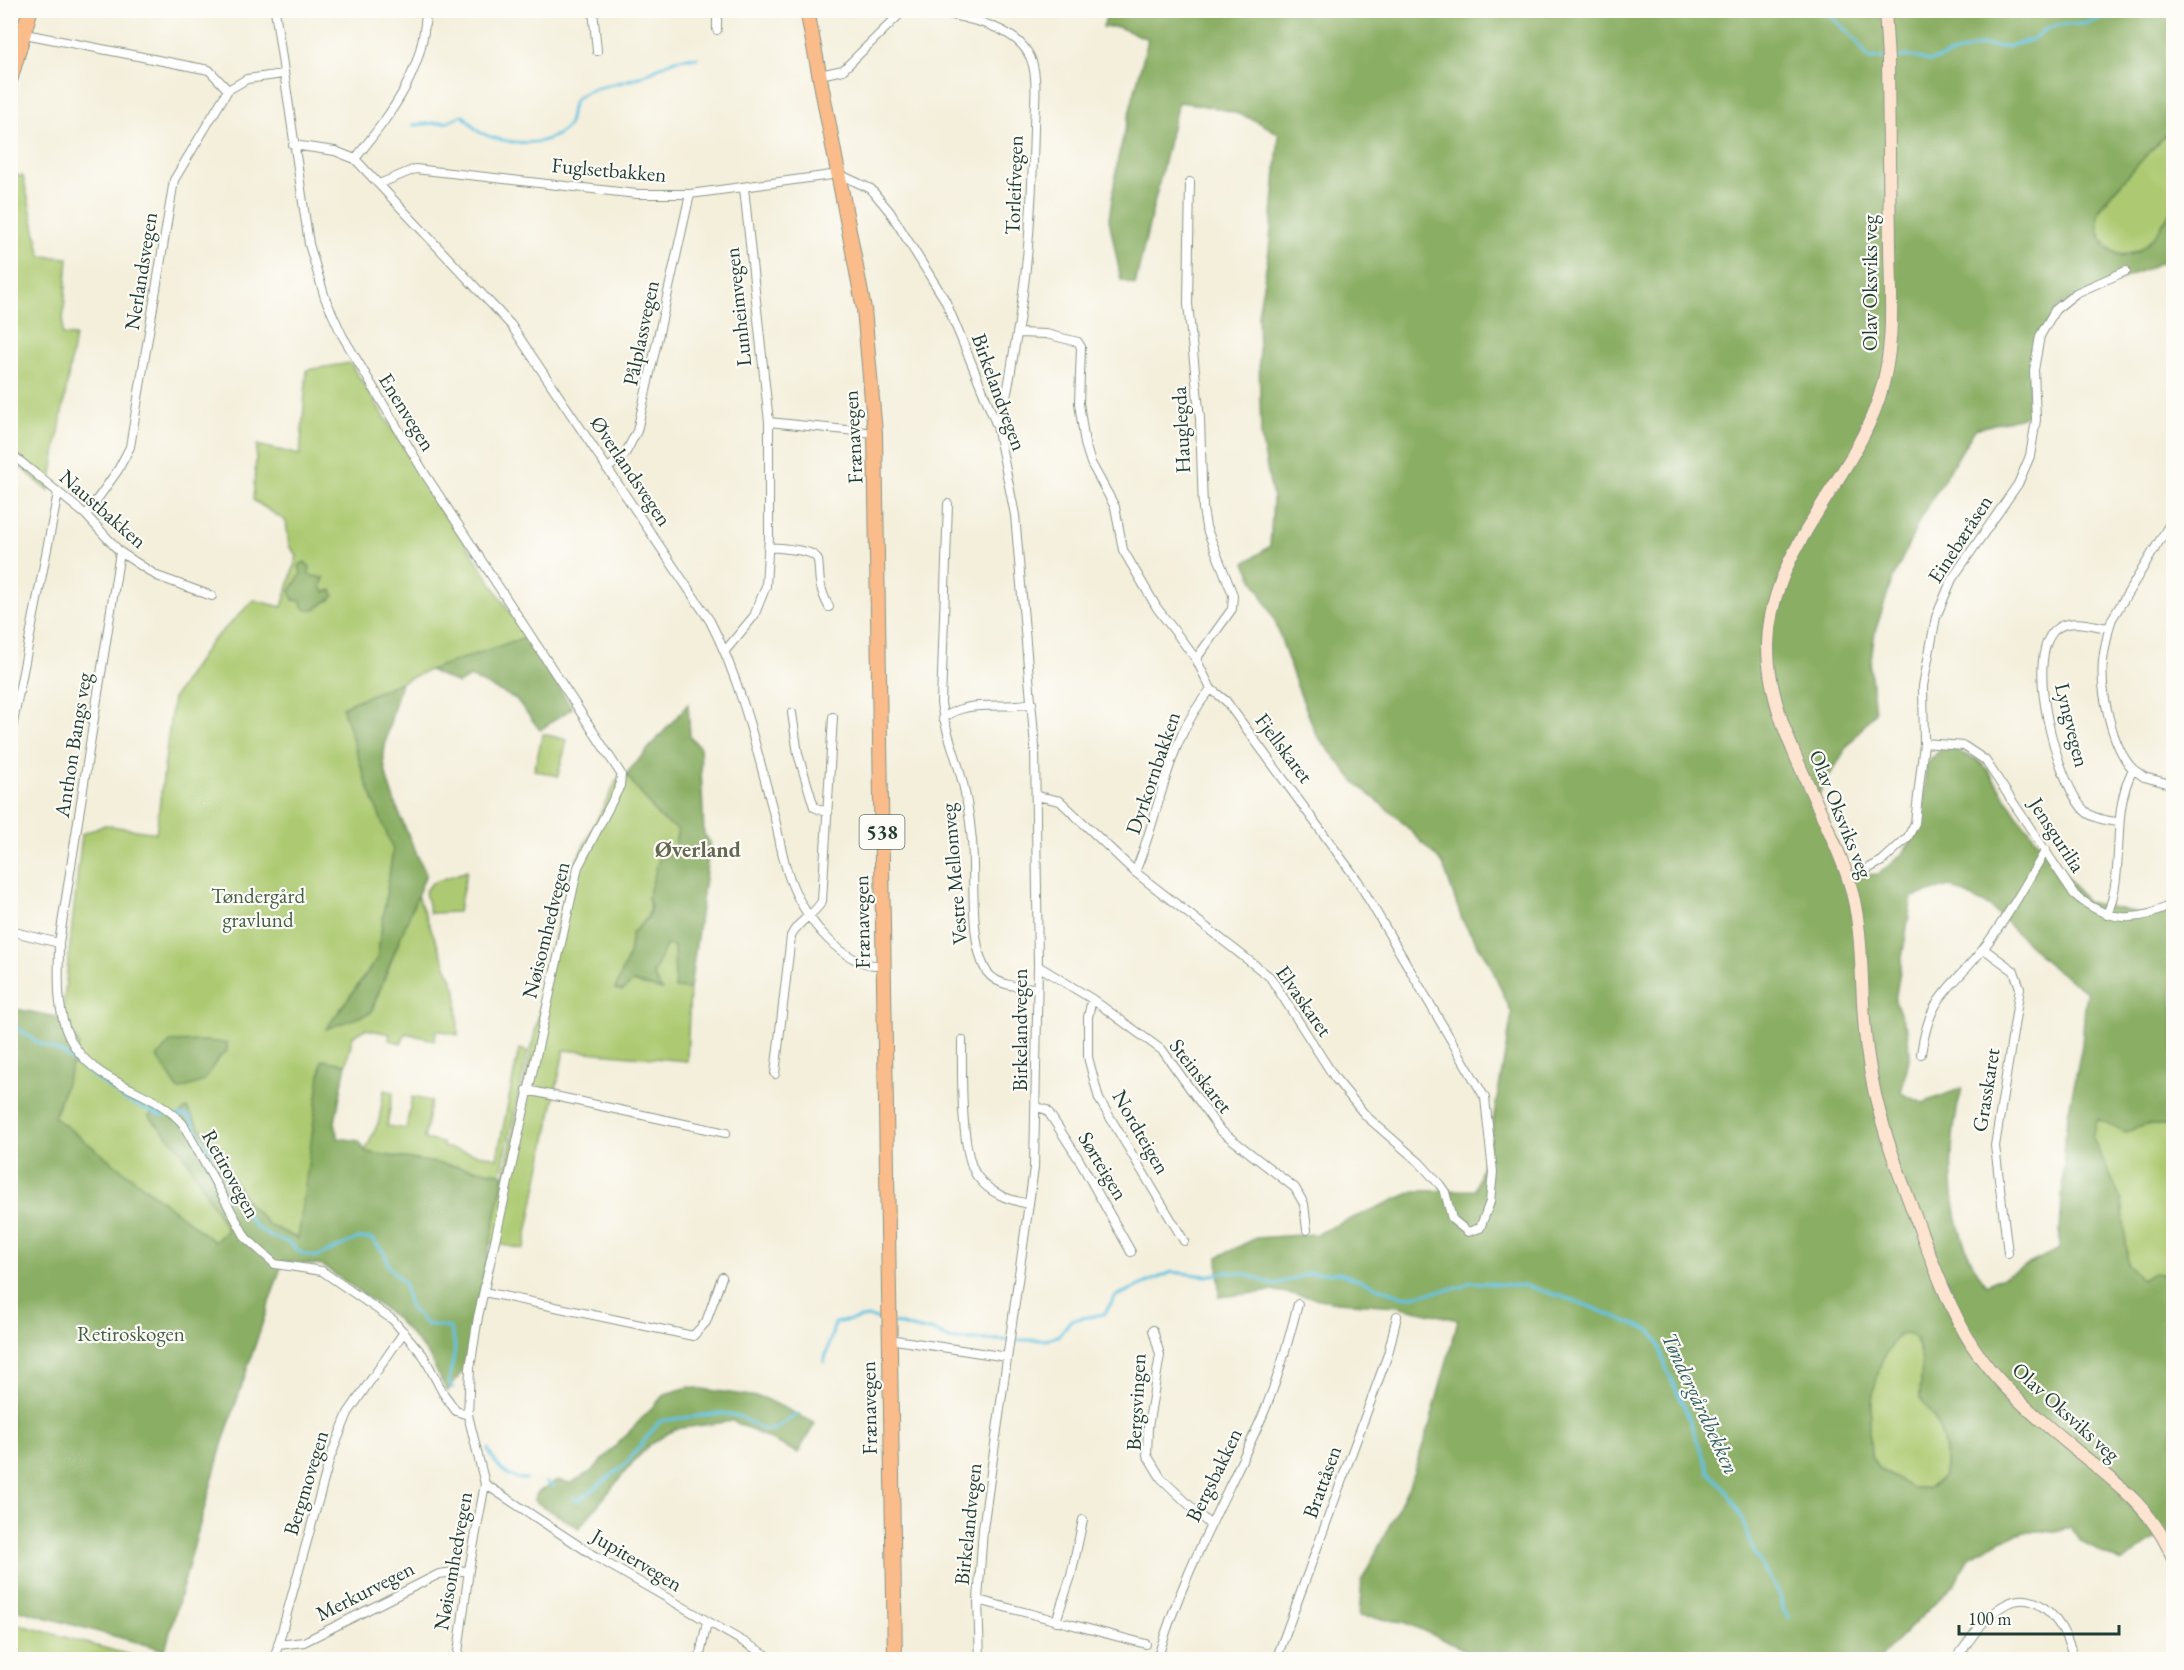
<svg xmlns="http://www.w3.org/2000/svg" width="2184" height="1670" font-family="'EB Garamond',serif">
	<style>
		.green { fill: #adca72; stroke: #668453; stroke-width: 1.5; fill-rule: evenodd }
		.forest { fill: #8aae64; stroke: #54764c; stroke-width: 1.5; fill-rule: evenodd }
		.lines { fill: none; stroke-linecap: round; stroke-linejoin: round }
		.stream { stroke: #63c3e2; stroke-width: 3 }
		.street-casing { stroke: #8a9688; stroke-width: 10 }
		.secondary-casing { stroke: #8a9688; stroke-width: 14 }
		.primary-casing { stroke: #8a9688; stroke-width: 16 }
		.highway-casing { stroke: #8a9688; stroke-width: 17 }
		.street { stroke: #fff; stroke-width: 8 }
		.secondary { stroke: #fde4d0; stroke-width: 12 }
		.primary { stroke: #f9bc8a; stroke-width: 14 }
		.highway { stroke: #f9bc8a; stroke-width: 15 }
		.labels { text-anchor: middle; stroke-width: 4.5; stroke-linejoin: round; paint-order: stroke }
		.shield { fill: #fdfcf7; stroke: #62766e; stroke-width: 1.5 }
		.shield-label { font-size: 20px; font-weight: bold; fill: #1f3d34 }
		.street-label { font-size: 21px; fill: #1f3d34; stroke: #fdfcf7 }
		.park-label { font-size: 21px; fill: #426044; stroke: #fdfcf7 }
		.neighbourhood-label { font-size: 22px; font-weight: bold; fill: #646952; stroke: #fdfcf7 }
		.water-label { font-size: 22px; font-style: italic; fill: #305e60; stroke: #fdfcf7 }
	</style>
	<rect width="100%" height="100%" fill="#fdfcf7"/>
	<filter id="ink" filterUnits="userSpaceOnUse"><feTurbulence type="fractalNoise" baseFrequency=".0167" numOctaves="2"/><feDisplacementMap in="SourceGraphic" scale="12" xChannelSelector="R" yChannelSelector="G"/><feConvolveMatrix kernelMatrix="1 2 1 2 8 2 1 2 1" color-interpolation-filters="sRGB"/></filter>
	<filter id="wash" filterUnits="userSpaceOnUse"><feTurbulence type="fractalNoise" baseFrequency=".008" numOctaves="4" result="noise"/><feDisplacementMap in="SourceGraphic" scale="24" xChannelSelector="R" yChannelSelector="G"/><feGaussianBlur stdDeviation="1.35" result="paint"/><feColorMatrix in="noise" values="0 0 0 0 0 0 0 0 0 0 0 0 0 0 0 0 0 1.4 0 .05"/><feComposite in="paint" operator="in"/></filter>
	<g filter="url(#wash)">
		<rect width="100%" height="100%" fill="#f4efdb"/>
		<!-- green -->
		<path class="green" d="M2173,120c0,24 5,62 0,85 -4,24 -47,71 -68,38 -7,-11 -10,-18 -8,-30l46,-56 15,-13z
			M10,175l13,1 18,80 27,2 -6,77 13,1 -26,155 -38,-32z
			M350,363l176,274 -97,33 -87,37 24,74 27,68 -16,110 -50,69 44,-15 46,-118 40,97 1,43 -21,-5 -3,10 -29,-7 -3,10 -13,-3 1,-6 -25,-5 -12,7 -7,28 -24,-4 -23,179 -30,-14 -17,-16 -50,-80 -28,-9 -25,-4 33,35 45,79 -12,12 -161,-125 25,-72 -17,-27 20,-184 23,-9 51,8 17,-135 37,-55 44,-43 28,7 15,-51 -8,-10 -3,-25 -33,-21 4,-55 43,10 7,-85zM301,574l8,1 22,24 -16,10 -25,-18z
			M543,734l24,6 -9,36 -24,-6z
			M626,774l33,43 19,12 -5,24 -25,44c5,18 -4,25 -16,36l-3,22 -14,34 17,-7 29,8 -8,-15 13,-30 8,1 1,42 15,1 -3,72 -123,-11 -40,199 -34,-6 69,-324 15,-54 43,-85z
			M467,871l-9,41 -28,1 -5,-21 7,-9z
			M519,1049l9,2 -27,122 -136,-21 14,-31 5,-31 9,2 -6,34 19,3 6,-32 19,4 -7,38 19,4v4l54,11z
			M2098,1118l28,14 18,-7h29v151l-20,-3 -11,7 -14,-15 -6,-64 -30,-64z
			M1907,1333c22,10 13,46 13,66 20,22 30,49 23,79l-16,10h-15l-33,-19 -8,-13 -2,-27 4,-35 8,-32 18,-28z
			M10,1622l134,37h-133z"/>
		<!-- forest -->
		<path class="forest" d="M1108,10l1065,1 1,48 -4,10 4,51 -3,8 -69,76c-9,15 -4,46 16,51 23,7 48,-33 55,-50v63l-9,-7 -106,46 -23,37 -8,56 3,15 -55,14 -53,86 -31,68 -16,49 -5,34 5,46 -28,35 -30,50 32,79 30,-2 23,-20 19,-26 5,-63 13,-14 13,-2 24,10 12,11 28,44 71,88 66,14 20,-14v223h-29l-18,7 -28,-13 -6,18 30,64 6,64 14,15 11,-7 20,3v260l-21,4 -31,23 -42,-22 -8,-14 -16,4h-27l-25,8 -34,18 -13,25 -77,77h-398v-2l-77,-35 -45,-6 3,-36 47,-94 20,-59 29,-107 -61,-14 -60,-4 -62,-11 -56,6 -1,-40 38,-19 60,-4 99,-43 60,-1 16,-57 21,-119 -22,-50 -28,-44 -19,-56 -43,-44 -45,-38 -39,-48 -22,-56 -19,-57 -30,-58 25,-17 3,-47 -12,-62 -3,-122 11,-64 10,-116c-27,-22 -67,-29 -101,-33l-43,183 -14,-5 -12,-61 9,-61 30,-119 -30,-12h-15zM1949,886l40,20 63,61 34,24 -4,54 -16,80 -7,124 -73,36c-40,-55 -41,-133 -24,-197l-39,15 -22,-10 9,-38 -3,-25 -12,-29 17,-104zM1907,1333c22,10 13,46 13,66 20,22 30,49 23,79l-16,10h-15l-33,-19 -8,-13 -2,-27 4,-35 8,-32 18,-28z
			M305,562l5,5 -1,8 15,3 -3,9 4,5 7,-2 2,6 -19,13 -8,1 -5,-3 -1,-6 -8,-1 -3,-9 11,-17 -2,-9z
			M526,637l46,71 -32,22 -24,-31 -46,-22 -12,7 -29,-14z
			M401,682c-6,23 -14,48 -17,71 -3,27 30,95 42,121l-56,139 -44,16 51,-70 16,-109 -27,-69 -24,-74z
			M688,704l2,33 10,10 4,87 6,8 -20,147 -15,-1 -1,-42 -8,-1 -13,30 9,15 -29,-8 -11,9 -7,-2 14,-34 3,-22 16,-15 3,-11 -3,-10 11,-39 14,-5 5,-23 -19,-13 -33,-43z
			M10,1008l52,10 17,27 -25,72 161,125 12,-12 -45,-79 -33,-35 7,-8 18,11 13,-11 57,91 25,26 29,14 24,-179 24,4 -11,58 3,16 21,3 7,11 138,22 -38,192 -19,26 -19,-38 -33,-37 -72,-51 -40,-5 -61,184 -57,205 -154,-42z
			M204,1041l23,2v8l-10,9 -13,21 -25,9 -22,-33 13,-15z
			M689,1387l75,11 51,25 -17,30 -65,-32 -58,8 -24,15 -17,17 -55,67 -45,-27 3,-8 20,-13 14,3 21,-12 73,-77z"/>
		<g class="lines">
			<!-- stream -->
			<path class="stream" d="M1824,10l31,29 14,20 15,-1
				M2163,10l11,6
				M1891,58l20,-2 18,5 53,-16 24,2 25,-7 15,-11 12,-4 25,-1 51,-14
				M414,125l34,-3 14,-7c7,4 11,14 19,18 25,11 62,16 84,-4 9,-8 3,-22 11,-30 16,-15 42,-14 60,-21 22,-7 36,-23 61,-20
				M10,1023l25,18 27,12 63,47 35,15h11
				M177,1115l12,1 15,29 11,9 11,22 3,15 10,15 17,21 13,9 19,6 15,12 13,3 43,-19 13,1 13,15 4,13 15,16 5,24 17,17 24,4c10,24 1,32 -1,54l4,6
				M894,1323l26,7h11l21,10h94l13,-5 12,-15 33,-6 12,-18 56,-24 35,4 19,-4 19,2 28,11 38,-12h28l66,24 58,-10 7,-5 57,4 46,14 78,31 7,11 8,26 20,43 23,61 18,19 13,23 15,40 25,41 3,15 6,8
				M824,1362l11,-39 32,-6 17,3
				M488,1449c8,17 19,31 38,30
				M546,1482l8,4
				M574,1498l5,2 45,-34 36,-45 61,-8 17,3 24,13 11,1 25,-16"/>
		</g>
	</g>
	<g filter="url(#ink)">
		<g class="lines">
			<!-- street casing -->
			<g class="street-casing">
				<path id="street" d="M275,10l34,234 16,54 17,37 83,139 196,300 -1,12 -42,81 -100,450 -8,51 -2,47 17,69 -16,86 -12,90
					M593,10l4,41
					M717,10v20
					M930,10c30,7 81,14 98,43 12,19 6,54 6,76 -2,75 -6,148 -20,222 -4,26 -7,50 -17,75
					M30,35l179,35 19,20
					M820,75l23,-5 61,-60
					M293,145l42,6 20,8 156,166 199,296c31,60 46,126 63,190 6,23 9,49 18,71 13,35 52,87 93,83
					M355,159c37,-47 69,-86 71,-149
					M1190,182l-2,122 12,115 3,90 3,18 27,68 -1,14 -36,50
					M379,184l36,-15 222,25h53l149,-20 32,15 19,23 55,88 26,62 26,64 18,89 20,232 3,219 -4,202 -51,361 -5,71 2,60
					M1018,333l28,1 32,8 3,5 -2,56 6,41 6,19 24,44 8,43 34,58 39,51 15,30 15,12 132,180 127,217 8,74 -3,30 -10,26 -12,4 -16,-13 -7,-27 -5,-7 -20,-22 -54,-47 -31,-38 -65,-101 -135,-105 -75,-71 -23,-5
					M769,422l106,11
					M10,453l76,62 34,37 37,24 55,20
					M607,469l18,-15 12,-23 53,-237
					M948,504l-7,199c3,23 12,44 18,66 7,23 11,49 13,72 3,34 -3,104 15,131 11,15 34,15 50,16
					M86,515l32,-45 12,-23 44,-267 54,-90 19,-11 36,-5
					M769,547c77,6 34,12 60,60
					M2109,628l3,-9 62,-102
					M725,651l29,-35 12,-30 3,-50v-114l-25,-234
					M792,713l6,41 16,53 14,6
					M943,719c21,-21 61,-9 89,-16
					M10,738l48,-245
					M1924,743l40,3 21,14 89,134c31,27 63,31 100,9
					M2119,822c-11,-1 -26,-3 -34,-11 -27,-26 -65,-161 -26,-184 15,-8 34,-1 50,1 -2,11 -5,22 -6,33 -3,30 9,87 30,108
					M1135,872c26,-60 31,-132 76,-183
					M1849,879l33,-18 26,-24 7,-14 9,-80 -1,-57 13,-69 16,-38 66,-95 12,-28 6,-36 -2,-50 6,-34 15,-26 21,-17 50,-22
					M2107,915c20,-50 2,-99 26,-146l11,8 30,8
					M10,931l49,12c-1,64 -5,109 62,141 23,12 45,20 62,40l63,114 29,26 47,7 71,49 30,35 20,38 13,18 12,4
					M59,943l61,-391
					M1984,949l30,22 6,17 -25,158 13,107
					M1038,966l54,33 71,52 57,79 75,58 9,16 3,26
					M1092,999l-4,18v40l11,42 85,142
					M962,1040c0,31 -2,113 15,136 13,18 32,24 52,28
					M1921,1054c9,-61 28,-62 62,-105 24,-30 43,-66 63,-99
					M775,1074l16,-138c8,-17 23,-20 31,-35l11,-184
					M527,1090l199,43
					M1037,1107l10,3 31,48 53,94
					M484,1292l209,44 13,-14 16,-45
					M1153,1330l7,25 -12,72 -1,28 14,23 48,46
					M889,1339l118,18
					M485,1484l111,73 179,103
					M978,1600l168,44
					M1056,1621l15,-45 12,-56
					M278,1645l26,-3 135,-68 30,-4
					M274,1660l56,-202 18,-45 56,-81
					M699,1660l8,-38
					M1157,1660c25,-86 69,-162 105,-243 16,-37 26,-75 36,-113
					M1276,1660l112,-306 9,-38
					M1955,1660c14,-18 27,-41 46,-53 38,-25 66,21 73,53"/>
			</g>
			<!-- secondary casing -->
			<g class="secondary-casing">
				<path id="secondary" d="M1885,10l3,50c1,63 1,127 2,190 1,50 5,100 -11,148 -28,85 -109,152 -111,246 -1,80 55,159 80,234 18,54 11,116 19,172 8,62 29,117 51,174 16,42 31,84 54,121 26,41 68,75 105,106 39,31 79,61 97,110"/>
			</g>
			<!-- primary casing -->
			<g class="primary-casing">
				<path id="primary" d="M807,10l57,299 11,124 20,1227"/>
			</g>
			<!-- highway casing -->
			<g class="highway-casing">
				<path id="highway" d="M10,79l20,-69"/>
			</g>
			<!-- street -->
			<use href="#street" class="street"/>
			<!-- secondary -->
			<use href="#secondary" class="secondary"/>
			<!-- primary -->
			<use href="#primary" class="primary"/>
			<!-- highway -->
			<use href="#highway" class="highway"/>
		</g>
	</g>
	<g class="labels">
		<!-- shield labels -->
		<rect class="shield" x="859.5" y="815" width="45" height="34" rx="4.5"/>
		<g class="shield-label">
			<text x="882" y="839">538</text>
		</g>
		<!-- street labels -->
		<g class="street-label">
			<text transform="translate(609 170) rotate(5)" y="7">Fuglsetbakken</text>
			<text transform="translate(1014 185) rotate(-88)" y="7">Torleifvegen</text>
			<text transform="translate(141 271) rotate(-81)" y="7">Nerlandsvegen</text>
			<text transform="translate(1870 283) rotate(-90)" y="7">Olav Oksviks veg</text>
			<text transform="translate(738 307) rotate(-96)" y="7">Lunheimvegen</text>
			<text transform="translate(641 333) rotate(-78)" y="7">Pålplassvegen</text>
			<text transform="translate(999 392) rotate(70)" y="7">Birkelandvegen</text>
			<text transform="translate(407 412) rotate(58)" y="7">Enenvegen</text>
			<text transform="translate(1181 430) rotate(-93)" y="7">Hauglegda</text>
			<text transform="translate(853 437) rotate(-93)" y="7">Frænavegen</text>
			<text transform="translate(631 471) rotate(56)" y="7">Øverlandsvegen</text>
			<text transform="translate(103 509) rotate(41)" y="7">Naustbakken</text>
			<text transform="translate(1960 539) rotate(-57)" y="7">Einebæråsen</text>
			<text transform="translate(2072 725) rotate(76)" y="7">Lyngvegen</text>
			<text transform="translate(73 745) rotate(-81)" y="7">Anthon Bangs veg</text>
			<text transform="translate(1284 748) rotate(53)" y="7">Fjellskaret</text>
			<text transform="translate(1153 773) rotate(-71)" y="7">Dyrkornbakken</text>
			<text transform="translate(1841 814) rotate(68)" y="7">Olav Oksviks veg</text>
			<text transform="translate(2057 835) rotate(57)" y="7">Jensgurilia</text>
			<text transform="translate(954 874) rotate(-95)" y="7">Vestre Mellomveg</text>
			<text transform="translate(862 922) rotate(-91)" y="7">Frænavegen</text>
			<text transform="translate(546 930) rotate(-76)" y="7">Nøisomhedvegen</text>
			<text transform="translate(1304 1001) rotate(55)" y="7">Elvaskaret</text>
			<text transform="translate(1020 1030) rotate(-90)" y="7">Birkelandvegen</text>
			<text transform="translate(1201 1076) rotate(52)" y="7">Steinskaret</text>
			<text transform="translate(1986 1090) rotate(-81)" y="7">Grasskaret</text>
			<text transform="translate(1141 1132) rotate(60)" y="7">Nordteigen</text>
			<text transform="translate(1103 1166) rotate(59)" y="7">Sørteigen</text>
			<text transform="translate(231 1174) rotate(61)" y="7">Retirovegen</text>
			<text transform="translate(1136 1402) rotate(-87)" y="7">Bergsvingen</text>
			<text transform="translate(869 1408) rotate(-91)" y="7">Frænavegen</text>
			<text transform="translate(2066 1412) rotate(42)" y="7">Olav Oksviks veg</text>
			<text transform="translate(1214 1475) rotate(-64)" y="7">Bergsbakken</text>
			<text transform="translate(1322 1482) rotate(-70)" y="7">Brattåsen</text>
			<text transform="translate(306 1483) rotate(-73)" y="7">Bergmovegen</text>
			<text transform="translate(968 1524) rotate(-84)" y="7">Birkelandvegen</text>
			<text transform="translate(637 1560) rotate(31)" y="7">Jupitervegen</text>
			<text transform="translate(453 1561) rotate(-80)" y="7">Nøisomhedvegen</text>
			<text transform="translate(365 1591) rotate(-27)" y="7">Merkurvegen</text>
		</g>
		<!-- park labels -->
		<g class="park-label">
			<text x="258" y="903">Tøndergård<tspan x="258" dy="24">gravlund</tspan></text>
			<text x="131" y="1341">Retiroskogen</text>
		</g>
		<!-- neighbourhood labels -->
		<g class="neighbourhood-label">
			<text x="698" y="857">Øverland</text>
		</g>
		<!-- water labels -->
		<g class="water-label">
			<text transform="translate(1701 1403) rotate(65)" y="8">Tøndergårdbekken</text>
		</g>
	</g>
	<!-- margin -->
	<rect width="2184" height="1670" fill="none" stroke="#fdfcf7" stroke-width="36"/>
	<!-- scale -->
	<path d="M1959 1625v9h160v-9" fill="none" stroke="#1f3d34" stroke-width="3"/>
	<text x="1968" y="1625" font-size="18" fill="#1f3d34" stroke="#fdfcf7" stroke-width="4.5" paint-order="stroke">100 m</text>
</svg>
